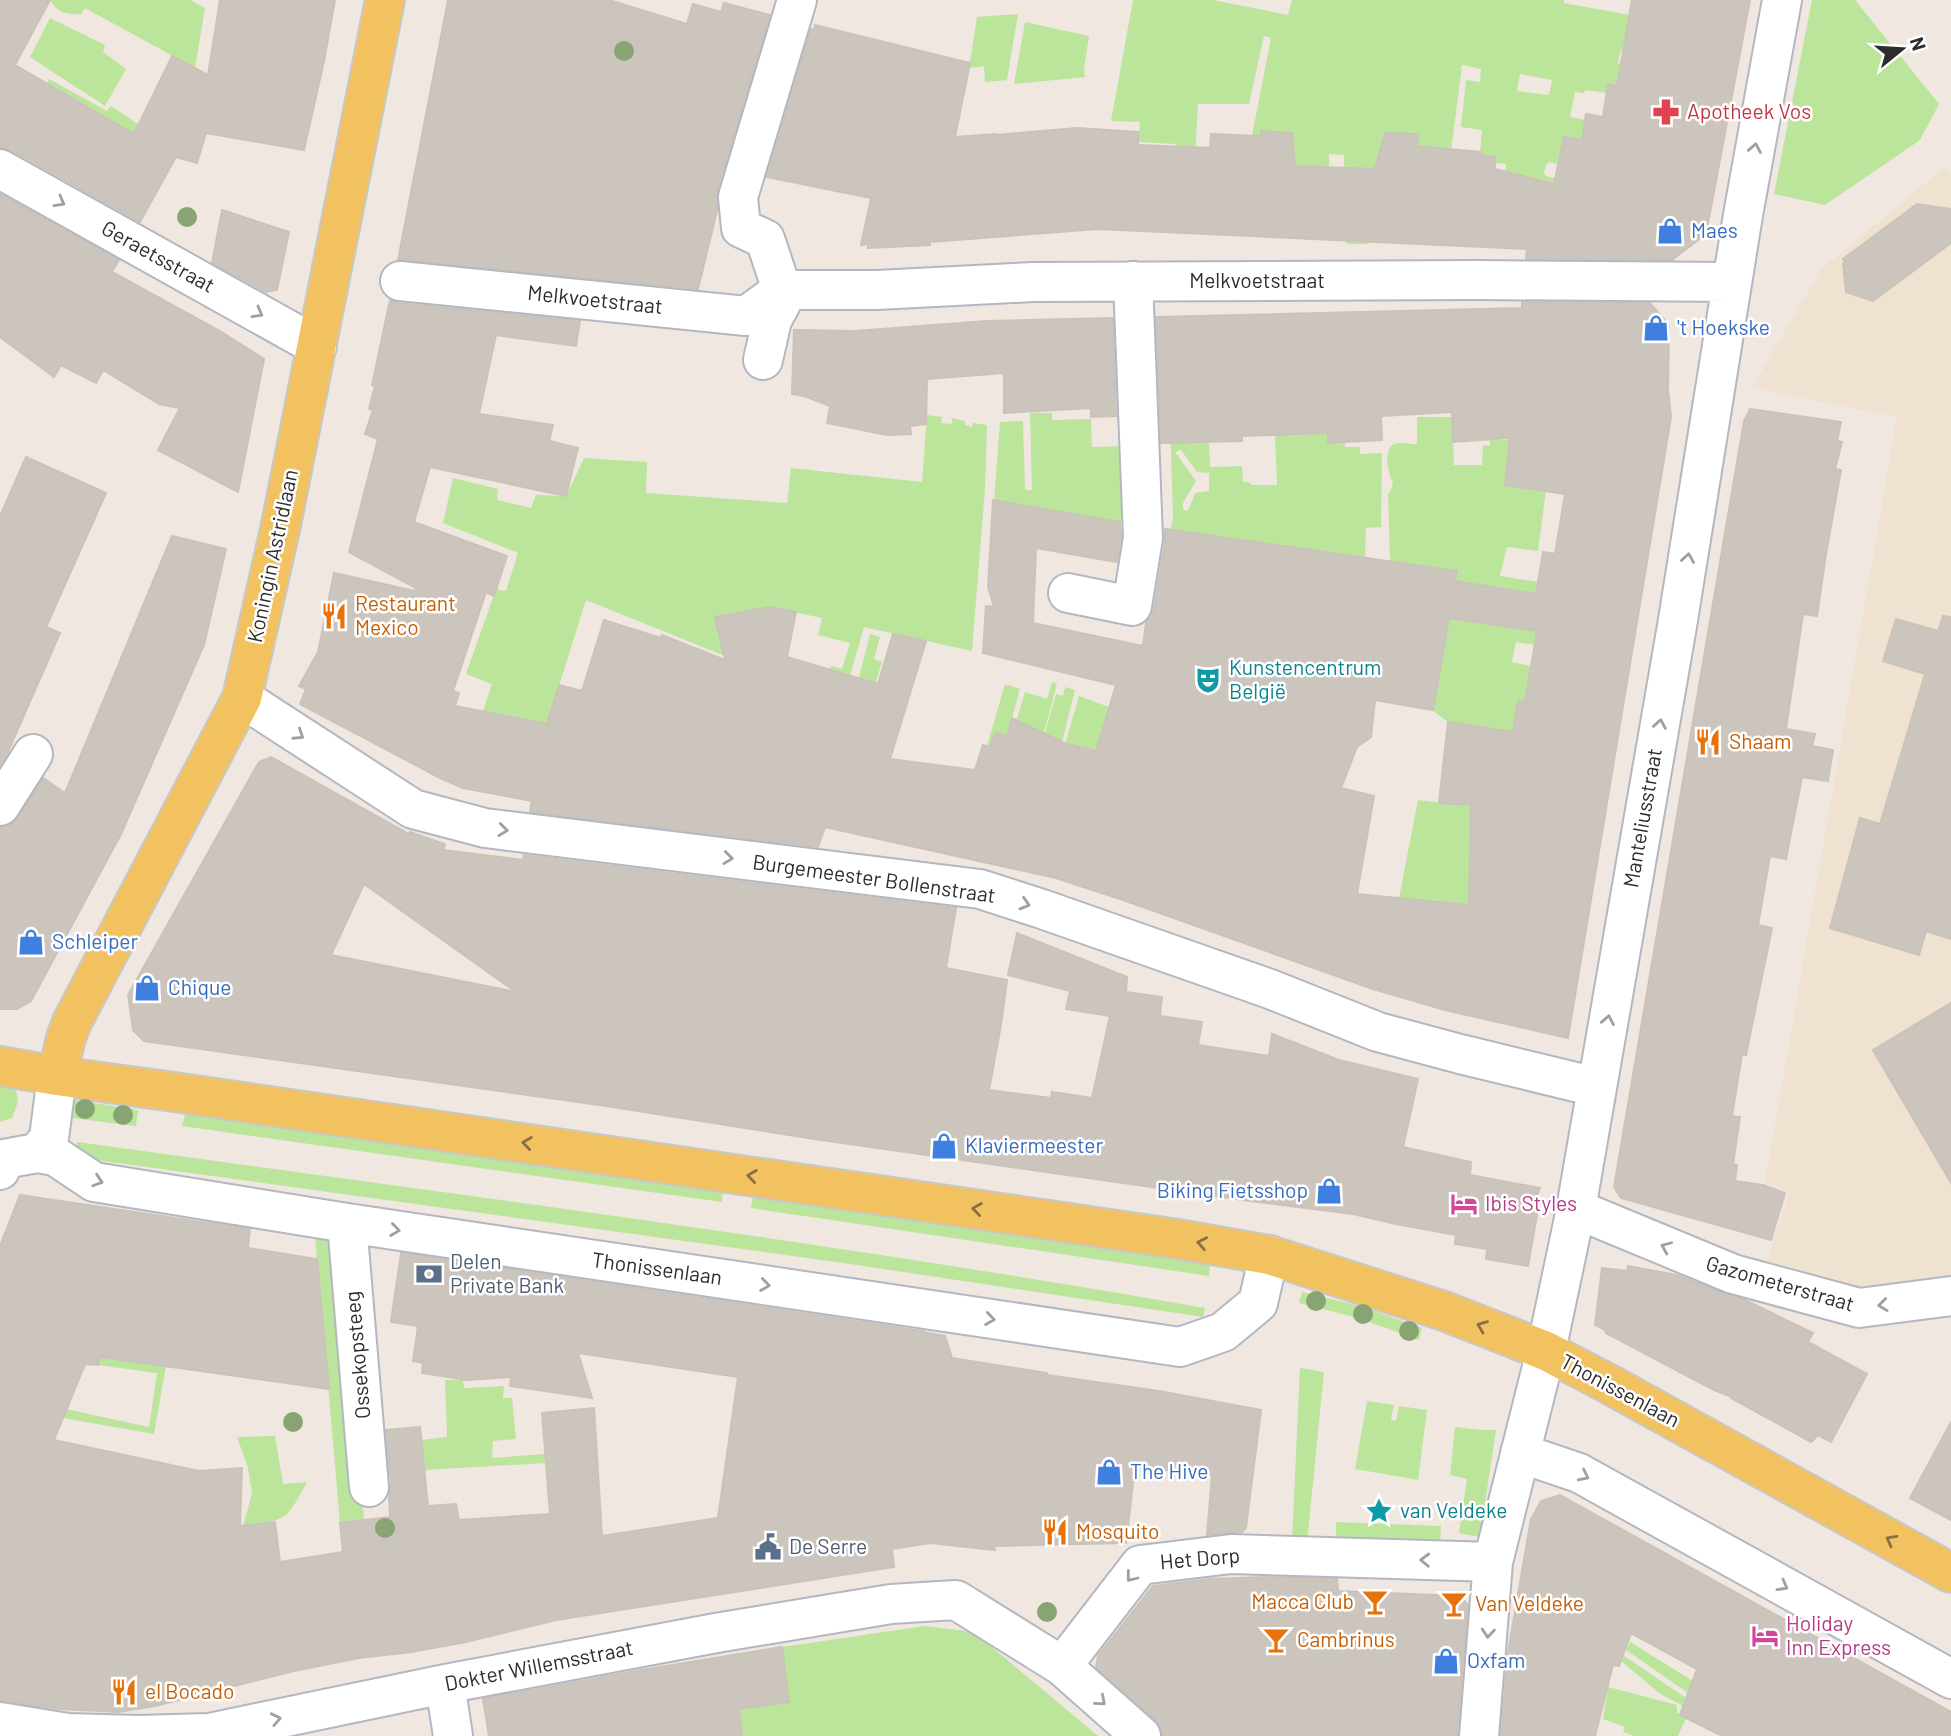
<svg xmlns="http://www.w3.org/2000/svg" width="1951" height="1736" font-family="Barlow,sans-serif">
	<style>
		.education { fill: #f0e2d0 }
		.green { fill: #bce59c; fill-rule: evenodd }
		.building { fill: #cbc5be; stroke: #cbc3b9; stroke-width: 2; fill-rule: evenodd }
		.lines { fill: none; stroke-linecap: round; stroke-linejoin: round }
		.minor-casing { stroke: #b3b7c1; stroke-width: 42 }
		.major-casing { stroke: #c8c8c8; stroke-width: 42 }
		.minor { stroke: #fff; stroke-width: 38 }
		.major { stroke: #f3c260; stroke-width: 38 }
		.tree { fill: #88a473 }
		.oneway { stroke: #a0a0a0 }
		.oneway2 { stroke: #867044 }
		.labels { text-anchor: middle; stroke-width: 5; stroke-linejoin: round; paint-order: stroke }
		.health-label { font-size: 21px; fill: #be3a42; stroke: #fff; text-anchor: start }
		.shop-label { font-size: 21px; fill: #366cbe; stroke: #fff; text-anchor: start }
		.street-label { font-size: 21px; fill: #2d2d2d; stroke: #fff }
		.food-label { font-size: 21px; fill: #c56008; stroke: #fff; text-anchor: start }
		.culture-label { font-size: 21px; fill: #0d838f; stroke: #fff; text-anchor: start }
		.hotel-label { font-size: 21px; fill: #b23c85; stroke: #fff; text-anchor: start }
		.service-label { font-size: 21px; fill: #4e5e75; stroke: #fff; text-anchor: start }
	</style>
	<rect width="100%" height="100%" fill="#efe7e0"/>
	<!-- education -->
	<path class="education" d="M1944,168l7,6v1111l-92,13 -96,-24 26,-82 -24,-9 132,-766 -145,-29 69,-119z"/>
	<!-- green -->
	<path class="green" d="M50,0h140l15,8 -10,60 -110,-60 -4,6c-15,1 -23,-1 -31,-14z
		M1133,0h80l75,15 4,-15h272v3l66,12 31,43 -40,-8 -3,13 8,2 -4,22 -15,6 -22,-3 -1,3 -9,-1 -5,25 15,3 -2,20 -19,-3 -4,23 -4,4 -6,-2 -4,2 -2,9 2,3 16,4 3,5 -60,-10 1,-11 -11,-1 -15,-8 2,-25 -21,-3 5,-47 14,2 1,-13 -19,-4 -13,102 -36,-3 5,-30 -33,-1 -15,108 -3,3h-20l-2,-4 -1,-85 -15,-1v13l-37,-1c2,-33 3,-33 -31,-35v5h-9l19,-98 -7,-2 -15,68h-51l-7,130 -20,-2 5,-88 -38,-2 2,-20 -29,-1zM1520,74l32,6 -3,15 -32,-4z
		M1812,0h43l84,104 -19,36 -95,65 -51,-11z
		M1018,14l-11,66 -22,2 -1,-16 -15,2 8,-51z
		M50,18l55,27 -2,7 23,17 -21,37 -75,-49z
		M1025,22l64,14 -5,33 1,8 -71,7z
		M49,79l58,32 4,-5 36,24 -5,9 -95,-55z
		M1030,413h22v7l39,-1 1,28 39,-1 2,78 -139,-24 6,-78 23,-1 2,69h7z
		M927,415l15,2 -1,6 11,1v-6l13,3v4l7,2 1,-4 14,2 -2,64 -13,162 -108,-24 -14,49 -21,-7 2,-3 11,3 8,-26 -32,-8 4,-17 -38,-8 -12,65 -186,-75 -39,124 -64,-13 9,-27 -26,-10 30,-85 10,2 12,-38 -75,-30 10,-45 45,11 -1,11 34,8 5,-13 30,1 18,-38 63,4 -1,31 141,10 4,-35 131,14z
		M1208,417l2,50 32,-1 1,16h6l3,3h25l-2,-50 33,-1v-14h19l1,23 17,-1v5h15v7l22,-1 -1,74 -15,1 -1,30 -195,-27 3,-13 -3,-100zM1181,450l16,22 12,1v18l-14,2 -6,16 -3,2 -3,-2v-6l13,-22 -21,-29z
		M1417,417h35l2,48h28l1,-20 7,1v-6h19l2,-13 39,7 -42,22 -2,29 40,6 -8,60 -31,-4 -7,29 46,7 -11,62 -19,-3 -4,20 19,4 -6,37 -7,-1 -2,15 22,4 -68,100v24l29,4 13,60 -67,-7 -4,22 -42,-26 19,-98 52,6 10,-50 -32,-34 -16,-12 21,-114 45,-8 -43,-7 2,-10 -67,-10 -2,-67 3,-4 2,-8c-5,-7 -10,-33 1,-38 5,-3 17,0 23,0z
		M870,634l10,3 -6,22 8,3 -13,43 -22,19z
		M1052,682l5,2 -20,75 -21,-37 9,-30 22,7z
		M1005,684l15,5 -13,47 -12,-3 -5,14 -3,-1z
		M1065,687l10,3 -13,52 -7,-2 -16,15 17,-61 7,2z
		M1079,696l30,11 -17,54 -29,-9z
		M0,1086l16,4 2,12 -6,16 -12,4z
		M75,1100l63,10 -2,16 -65,-8z
		M185,1114l538,77 -1,11 -540,-76z
		M77,1142c376,52 753,100 1128,166l-2,9 -360,-54 -769,-106z
		M753,1196l457,68 -1,12 -458,-68z
		M315,1237l21,4 28,279 -24,3z
		M1302,1292l58,14 62,22 -3,12 -61,-22 -59,-15z
		M100,1357l66,9 -12,68 -91,-16 3,-9 83,18 8,-54 -59,-8z
		M1300,1368l24,4 -17,171 -15,-2z
		M445,1380h18l1,8 40,-2 -1,12h9l4,41 -23,2 -1,17 53,-4v9l-121,7 -3,-30 26,-3z
		M1367,1401l27,4 -3,15 5,1 3,-15 28,4 -9,70 -63,-11z
		M1455,1427l25,3h16l-16,107 -21,-4 8,-54 -17,-4z
		M275,1436l8,48 24,-2c-21,39 -20,38 -64,44l9,-33 -4,-25 -11,-31z
		M1336,1522l105,4 -1,21 -104,-1z
		M925,1626l49,6 124,104h-356l-4,-27 51,-7 -7,-55z
		M1630,1642l63,39 -5,12 -62,-43z
		M1623,1655l63,43 -3,8 -24,-13 -38,-32z
		M1608,1687l69,18v8l9,5 -8,18h-44l-11,-4 2,-5 -22,-8z"/>
	<!-- building -->
	<path class="building" d="M0,0h50l-35,65 119,69 38,-78 36,19 12,-75h115l-11,61 -20,89 -98,-17 -9,30 -21,-6 -36,65 -129,-72 -11,-3z
		M448,0h161l78,24 6,-20 28,8 3,-9 46,12 -53,176v20l-19,78 -300,-29z
		M1632,0h118l-44,234 -34,26 -146,-1 1,-10 -429,-20 -168,13v3l-62,3v-4l-7,1 10,-47 -104,-21 44,-148 3,1 1,-5 155,38 -15,74 41,-3v1l81,-7 61,4v13l72,3 1,-14 50,2v-5l31,2 3,33 80,3 10,-36 34,1 -3,12 64,6v3l15,2v12l59,15 10,-47 18,3 4,-26 17,3 5,-33 9,2z
		M0,194l119,66 -7,12 108,59 44,28 -26,133 -80,-42 22,-42 -21,-4 -56,-34 -7,13 -35,-18 -7,12 -54,-40z
		M1917,204l34,5v34l-78,58 -27,-9 -3,-29 2,-1 -2,-3z
		M222,210l67,22 -12,58 -11,2 -54,-29z
		M390,300l8,3 182,18 -4,25 -80,-11 -17,79 74,11 -4,16 29,7 -12,48 -136,-29 -16,55 93,34 -13,40 -8,-4 -33,99 6,2 -4,13 92,18 12,-39 23,6 22,-71 57,18 1,-3 63,25 -10,-43 54,-10 27,5 -9,45 91,27 15,-50 33,7 -36,118 85,11 8,-25 7,2 5,-14 12,3 5,-18 52,25 32,8 20,-66 -133,-32 3,-47 8,1 -6,-20 5,-87 127,22 1,15 -4,25 -81,-14 -3,75 110,23 3,-24 8,-13 11,-68v-12l292,42 -2,10 81,13 7,-42 12,2 10,-60 -60,-9 5,-47 -57,4 -1,-30 -71,4 1,24 -54,3v-10l-86,3v5l-81,2 -5,-126 366,-9v-6l128,1 19,22 -1,65 3,27 -103,621 -123,-28 -72,-21 -250,-89 -67,-22 -231,-51 -7,20 -288,-35 2,-11 -69,-13 -23,-10 -140,-74 6,-15 -7,-3 19,-34 16,-79 81,18 1,-3 -67,-36 29,-113 -13,-5 8,-24 -4,-1 6,-23 -3,-1zM1449,618l88,13 -12,71 -7,-1 -5,31 -65,-10 -9,81 32,2 -2,100 -112,-11 17,-98 -33,-8 16,-41 14,-10 4,-37 58,10z
		M1113,318l3,98 -25,1v-9l-87,5v-40l-77,6 -1,45 -16,2 1,8 -24,1 -60,-12 3,-17 -26,-10 -12,-2 2,-64 61,1 132,-10z
		M1750,409l91,13 -4,19 5,1 -7,27 6,1 -15,84 -9,62 -14,-2 -17,115 29,5 -3,12 21,4 -5,31 -26,-4 -16,82 -16,-3 -12,69 14,3 -26,127 -4,-1 -10,62 8,1 -7,47 4,1 -2,16 28,4 22,8 -14,47 -150,-42 -7,-11 130,-766z
		M26,457l80,36 -60,134 14,6 -53,121 -7,11v-249z
		M172,536l54,13 -22,96 -83,189 -90,167 -14,8h-17v-181l11,-3 7,-7 25,-40 22,15z
		M1943,616l8,1v322l-25,-8 -7,24 -89,-27 30,-110 20,6 45,-150 -42,-13 13,-42 42,12z
		M271,757l138,77 1,-2 35,12 -2,6 80,10 1,-5 432,53 -10,60 61,12 -6,45 -12,65 62,8 1,-6 40,6 18,-82 -44,-7 4,-18 -62,-16 9,-42 110,44 -1,15 36,5 -2,19 42,6 -4,23 71,11 3,-22 67,26 79,19 -15,68 68,15 -1,13 70,13 -5,13 4,2 -11,63 -42,-7 1,-10 -32,-5 1,-9 -60,-11 -43,-10 -103,-13 -436,-62 -208,-33 -462,-65 -11,-11 -5,-35 131,-233zM364,884l152,108 -185,-37z
		M1951,1003v180l-78,-133z
		M20,1195l230,34 -2,19 69,11 12,130 -229,-32 -2,8 -13,-1 -31,76 145,31 43,-3 -2,58 35,-4 5,40 63,-10 -3,-29 50,-6 -1,-21 2,-11 -5,-55 34,-3 8,79 28,-2 3,16 91,-6 -8,-101 52,-5 8,128 116,-18 20,-141 -160,-24 14,45 -82,-12 1,-9 -44,3 -45,-7 1,-10 -10,-2 5,-35 -27,-4 10,-69 522,78v1l22,4 7,22 95,15v2l112,16 102,19 -15,118 -4,4 -35,3 5,-60 -77,-8 -9,76 -132,3 1,4 -65,-7 -38,6 2,18 -338,53 -90,22 -55,10 -52,6 -65,13 -139,35 -37,6 -58,-3 -60,-8v-455z
		M1628,1266l49,9 48,19 18,5 70,34 -5,9 59,32 -36,68 -13,-7 -7,7 -80,-44 1,-1 -18,-7 -108,-57 -1,-3 -10,-5 7,-57 25,3z
		M1951,1422v98l-41,-22z
		M1560,1495l391,217v24h-229l-42,-21 17,-46 -66,-36 -12,33 -6,-1 -18,71h-94l7,-84 23,-133 10,-18z
		M1267,1577l70,2 1,12 122,5 8,9 -11,131h-295l-1,-8 -5,-8 -60,-53 2,-11 55,-70 56,-7z
		M782,1647l7,55 -50,7 3,27h-253l-6,-37 152,-28z"/>
	<g class="lines">
		<!-- minor casing -->
		<g class="minor-casing">
			<path id="minor" d="M0,169l317,177
				M400,281l346,35 36,-26h95l156,-8 443,-2 256,2
				M782,290l-17,-51 -24,-11 -3,-31 59,-197
				M763,360l9,-40 16,-30
				M1068,593l64,13 11,-68 -10,-257
				M242,698l171,111 72,19 495,61 62,20 228,80 108,43 82,22 136,33
				M0,806l33,-52
				M37,1153l12,-15 8,-62
				M0,1170l4,-11 33,-6 18,3 39,26 253,41 833,124 43,-15 35,-29 11,-48
				M1576,1209l157,65 126,34 92,-12
				M347,1223l22,264
				M1520,1453l59,20 372,206
				M1062,1666l78,-101 91,-11 262,8
				M445,1684l8,52
				M0,1722l68,11 70,2 71,-2 236,-49 271,-51 175,-29 65,-4 106,66 79,70
				M1479,1736l14,-174 53,-211 30,-142 101,-583 66,-411 39,-215"/>
		</g>
		<!-- major casing -->
		<g class="major-casing">
			<path id="major" d="M0,1066l57,10 117,16 1004,147 91,16 175,56 102,40 63,33 342,189
				M57,1076l9,-38 6,-16 170,-324 39,-173 104,-525"/>
		</g>
		<!-- minor -->
		<use href="#minor" class="minor"/>
		<!-- major -->
		<use href="#major" class="major"/>
	</g>
	<!-- trees -->
	<g class="tree">
		<circle cx="624" cy="51" r="10"/>
		<circle cx="187" cy="217" r="10"/>
		<circle cx="85" cy="1109" r="10"/>
		<circle cx="123" cy="1115" r="10"/>
		<circle cx="1316" cy="1301" r="10"/>
		<circle cx="1363" cy="1314" r="10"/>
		<circle cx="1409" cy="1331" r="10"/>
		<circle cx="293" cy="1422" r="10"/>
		<circle cx="385" cy="1528" r="10"/>
		<circle cx="1047" cy="1612" r="10"/>
	</g>
	<!-- one-way arrows -->
	<defs><path id="oneway-chevron" d="M-2-3.5L2.5 0L-2 3.5" fill="none" stroke-width="1.6" stroke-linecap="round" stroke-linejoin="round" transform="scale(1.75)"/></defs>
	<g class="oneway">
		<use href="#oneway-chevron" transform="translate(1755 148) rotate(-80)"/>
		<use href="#oneway-chevron" transform="translate(60 202) rotate(29)"/>
		<use href="#oneway-chevron" transform="translate(258 313) rotate(29)"/>
		<use href="#oneway-chevron" transform="translate(1688 558) rotate(-81)"/>
		<use href="#oneway-chevron" transform="translate(1660 724) rotate(-80)"/>
		<use href="#oneway-chevron" transform="translate(299 735) rotate(33)"/>
		<use href="#oneway-chevron" transform="translate(503 830) rotate(7)"/>
		<use href="#oneway-chevron" transform="translate(728 858) rotate(7)"/>
		<use href="#oneway-chevron" transform="translate(1025 904) rotate(17)"/>
		<use href="#oneway-chevron" transform="translate(1608 1020) rotate(-80)"/>
		<use href="#oneway-chevron" transform="translate(98 1181) rotate(18)"/>
		<use href="#oneway-chevron" transform="translate(395 1230) rotate(8)"/>
		<use href="#oneway-chevron" transform="translate(1666 1247) rotate(-157)"/>
		<use href="#oneway-chevron" transform="translate(765 1285) rotate(8)"/>
		<use href="#oneway-chevron" transform="translate(1883 1305) rotate(173)"/>
		<use href="#oneway-chevron" transform="translate(990 1319) rotate(8)"/>
		<use href="#oneway-chevron" transform="translate(1584 1476) rotate(26)"/>
		<use href="#oneway-chevron" transform="translate(1425 1560) rotate(-178)"/>
		<use href="#oneway-chevron" transform="translate(1131 1577) rotate(128)"/>
		<use href="#oneway-chevron" transform="translate(1783 1586) rotate(29)"/>
		<use href="#oneway-chevron" transform="translate(1488 1633) rotate(95)"/>
		<use href="#oneway-chevron" transform="translate(1101 1701) rotate(41)"/>
		<use href="#oneway-chevron" transform="translate(276 1719) rotate(-12)"/>
	</g>
	<g class="oneway2">
		<use href="#oneway-chevron" transform="translate(527 1143) rotate(-172)"/>
		<use href="#oneway-chevron" transform="translate(752 1176) rotate(-172)"/>
		<use href="#oneway-chevron" transform="translate(977 1209) rotate(-172)"/>
		<use href="#oneway-chevron" transform="translate(1202 1243) rotate(-169)"/>
		<use href="#oneway-chevron" transform="translate(1482 1326) rotate(-158)"/>
		<use href="#oneway-chevron" transform="translate(1891 1540) rotate(-151)"/>
	</g>
	<!-- icons -->
	<defs>
		<g id="pharmacy-bare" transform="scale(2.1)"><path d="M-2-6h4v4h4v4h-4v4h-4v-4h-4v-4h4Z" fill="#e0444e" stroke="#fff" stroke-width="2.5" paint-order="stroke"/></g>
		<g id="shop-bare" transform="scale(2.1)"><path d="M-5-2.5h2.3a2.7 3.5 0 0 1 5.4 0H5L5.5 6h-11ZM-1.5-2.5h3a1.5 2.3 0 0 0-3 0Z" fill="#3f7fe0" stroke="#fff" stroke-width="2.5" paint-order="stroke"/></g>
		<g id="restaurant-bare" transform="scale(2.1)"><path d="M-5-6h1v4h1v-4h1v4h1v-4h1v5L-1.5 .5V6h-2V.5L-5-1ZM5-6V6H3V1.5H1.5Q1.5-4 5-6Z" fill="#e8710a" stroke="#fff" stroke-width="2.5" paint-order="stroke"/></g>
		<g id="theatre-bare" transform="scale(2.1)"><path d="M-5-5.5Q0-4 5-5.5V0Q5 5 0 6Q-5 5-5 0ZM-3.3-2.5H-1v1.5H-3.3ZM1-2.5H3.3v1.5H1ZM-2.8 1Q0 5.5 2.8 1Z" fill="#0f9aa8" stroke="#fff" stroke-width="2.5" paint-order="stroke"/></g>
		<g id="hotel-bare" transform="scale(2.1)"><path d="M-6-4.5h1.5V1H6V5H4.5V3h-9V5H-6ZM-4 0a1.8 1.8 0 1 1 3.6 0ZM.5 0V-2.5h3Q6-2.5 6 0Z" fill="#d1479c" stroke="#fff" stroke-width="2.5" paint-order="stroke"/></g>
		<g id="bank-bare" transform="scale(2.1)"><path d="M-6-4H6V4H-6ZM0-2.3a2.3 2.3 0 1 0 0 4.6a2.3 2.3 0 1 0 0-4.6Z" fill="#5c6f8a" stroke="#fff" stroke-width="2.5" paint-order="stroke"/></g>
		<g id="sight-bare" transform="scale(2.1)"><path d="M0-6L1.8-2.2L6-1.7L2.9 1.2L3.7 5.4L0 3.3L-3.7 5.4L-2.9 1.2L-6-1.7L-1.8-2.2Z" fill="#0f9aa8" stroke="#fff" stroke-width="2.5" paint-order="stroke"/></g>
		<g id="civic-bare" transform="scale(2.1)"><path d="M-.6-6.5H3V-4.5H.6V-3L4-1V1h2V6H-6V1h2V-1L-.6-3ZM-1.2 2.5V6h2.4V2.5Z" fill="#5c6f8a" stroke="#fff" stroke-width="2.5" paint-order="stroke"/></g>
		<g id="bar-bare" transform="scale(2.1)"><path d="M-6-5H6L.8 .8V4.5H3.5V6h-7V4.5H-.8V.8Z" fill="#e8710a" stroke="#fff" stroke-width="2.5" paint-order="stroke"/></g>
	</defs>
	<g fill-rule="evenodd">
		<use href="#pharmacy-bare" x="1666" y="112"/>
		<use href="#shop-bare" x="1670" y="231"/>
		<use href="#shop-bare" x="1656" y="328"/>
		<use href="#restaurant-bare" x="334" y="616"/>
		<use href="#theatre-bare" x="1208" y="680"/>
		<use href="#restaurant-bare" x="1708" y="742"/>
		<use href="#shop-bare" x="31" y="942"/>
		<use href="#shop-bare" x="147" y="988"/>
		<use href="#shop-bare" x="944" y="1146"/>
		<use href="#shop-bare" x="1329" y="1191"/>
		<use href="#hotel-bare" x="1464" y="1204"/>
		<use href="#bank-bare" x="429" y="1274"/>
		<use href="#shop-bare" x="1109" y="1472"/>
		<use href="#sight-bare" x="1379" y="1511"/>
		<use href="#restaurant-bare" x="1055" y="1532"/>
		<use href="#civic-bare" x="768" y="1547"/>
		<use href="#bar-bare" x="1375" y="1602"/>
		<use href="#bar-bare" x="1454" y="1604"/>
		<use href="#hotel-bare" x="1765" y="1636"/>
		<use href="#bar-bare" x="1276" y="1640"/>
		<use href="#shop-bare" x="1446" y="1661"/>
		<use href="#restaurant-bare" x="124" y="1692"/>
	</g>
	<g class="labels">
		<!-- health labels -->
		<g class="health-label">
			<text x="1687" y="119">Apotheek Vos</text>
		</g>
		<!-- shop labels -->
		<g class="shop-label">
			<text x="1691" y="238">Maes</text>
			<text x="1677" y="335">'t Hoekske</text>
			<text x="52" y="949">Schleiper</text>
			<text x="168" y="995">Chique</text>
			<text x="965" y="1153">Klaviermeester</text>
			<text x="1308" y="1198" text-anchor="end">Biking Fietsshop</text>
			<text x="1130" y="1479">The Hive</text>
			<text x="1467" y="1668">Oxfam</text>
		</g>
		<!-- street labels -->
		<g class="street-label">
			<text transform="translate(158 257) rotate(29)" y="7">Geraetsstraat</text>
			<text x="1257" y="288">Melkvoetstraat</text>
			<text transform="translate(595 300) rotate(6)" y="7">Melkvoetstraat</text>
			<text transform="translate(273 556) rotate(-78)" y="7">Koningin Astridlaan</text>
			<text transform="translate(1643 818) rotate(-80)" y="7">Manteliusstraat</text>
			<text transform="translate(874 879) rotate(8)" y="7">Burgemeester Bollenstraat</text>
			<text transform="translate(657 1269) rotate(8)" y="7">Thonissenlaan</text>
			<text transform="translate(1780 1284) rotate(16)" y="7">Gazometerstraat</text>
			<text transform="translate(358 1355) rotate(-95)" y="7">Ossekopsteeg</text>
			<text transform="translate(1620 1391) rotate(28)" y="7">Thonissenlaan</text>
			<text transform="translate(1200 1559) rotate(-5)" y="7">Het Dorp</text>
			<text transform="translate(539 1666) rotate(-11)" y="7">Dokter Willemsstraat</text>
		</g>
		<!-- food labels -->
		<g class="food-label">
			<text x="355" y="611">Restaurant<tspan x="355" dy="24">Mexico</tspan></text>
			<text x="1729" y="749">Shaam</text>
			<text x="1076" y="1539">Mosquito</text>
			<text x="1354" y="1609" text-anchor="end">Macca Club</text>
			<text x="1475" y="1611">Van Veldeke</text>
			<text x="1297" y="1647">Cambrinus</text>
			<text x="145" y="1699">el Bocado</text>
		</g>
		<!-- culture labels -->
		<g class="culture-label">
			<text x="1229" y="675">Kunstencentrum<tspan x="1229" dy="24">België</tspan></text>
			<text x="1400" y="1518">van Veldeke</text>
		</g>
		<!-- hotel labels -->
		<g class="hotel-label">
			<text x="1485" y="1211">Ibis Styles</text>
			<text x="1786" y="1631">Holiday<tspan x="1786" dy="24">Inn Express</tspan></text>
		</g>
		<!-- service labels -->
		<g class="service-label">
			<text x="450" y="1269">Delen<tspan x="450" dy="24">Private Bank</tspan></text>
			<text x="789" y="1554">De Serre</text>
		</g>
	</g>
	<!-- north arrow -->
	<g transform="translate(1902 49) rotate(72)" stroke="#ffffff" stroke-width="5" paint-order="stroke">
	<path d="M0-5L12 26L0 18L-12 26Z" fill="#2d2d2d"/>
	<text y="-10" font-size="19" font-weight="bold" text-anchor="middle" fill="#2d2d2d">N</text>
	</g>
</svg>
